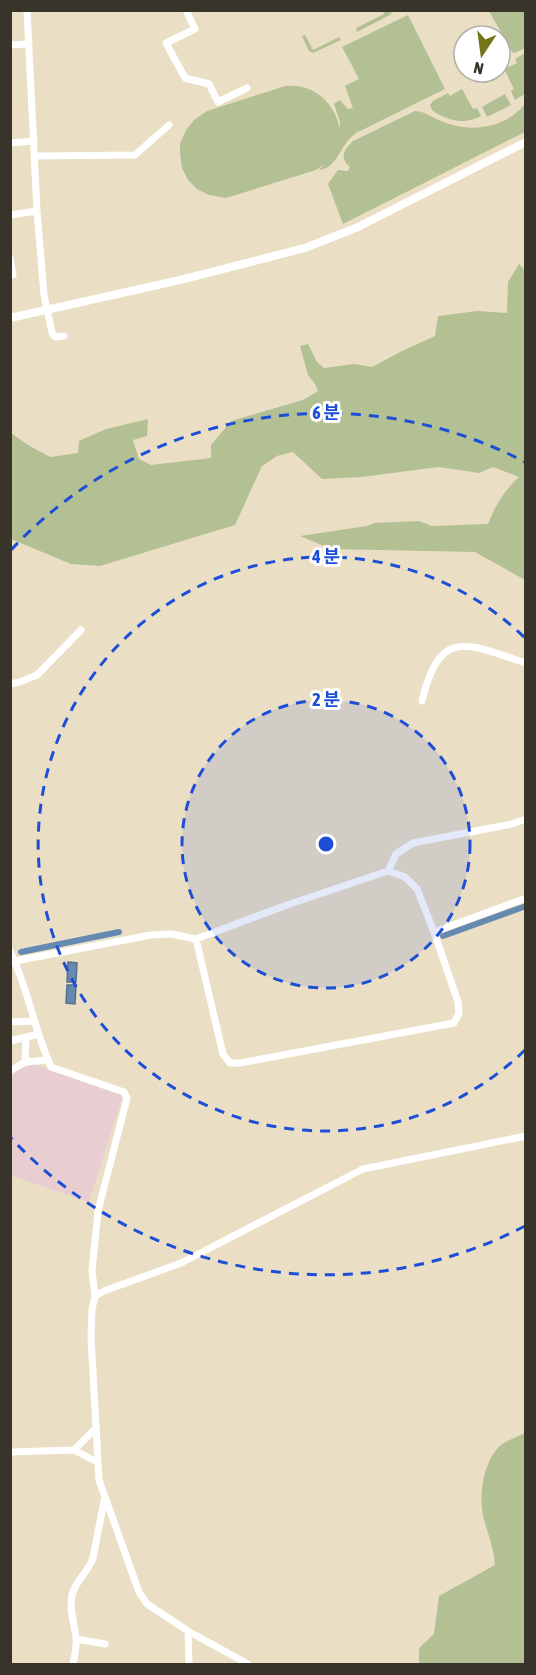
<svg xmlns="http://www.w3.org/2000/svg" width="536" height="1675" font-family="'Asap Condensed','Noto Sans KR',sans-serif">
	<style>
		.education { fill: #e9ced1 }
		.green { fill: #b3c093 }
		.water { fill: #6589b1; stroke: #587088; stroke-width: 1.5 }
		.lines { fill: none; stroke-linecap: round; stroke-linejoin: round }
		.canal { stroke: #6589b1; stroke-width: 6 }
		.minor { stroke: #fff; stroke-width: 7 }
		.major { stroke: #fff; stroke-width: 8 }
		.ring { fill: none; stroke: #1d4ed8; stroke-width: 3; stroke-dasharray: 10 8 }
		.centre { fill: #1d4ed8; stroke: #fff; stroke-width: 3 }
		.ring-label { font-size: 18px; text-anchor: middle; font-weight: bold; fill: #1d4ed8; stroke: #fff; stroke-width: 6; stroke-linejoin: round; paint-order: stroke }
	</style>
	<rect width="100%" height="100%" fill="#eadfc4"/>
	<!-- education -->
	<path class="education" d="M33,1064l87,31 2,3 -33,104 -78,-26v-94l1,-5 6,-7z"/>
	<!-- green -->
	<path class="green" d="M383,11h10l-3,4 -33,17 -1,-3 2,-2 26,-13z
		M489,11h36v37l-10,5 -3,-1z
		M408,15l37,74 -89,44c-16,11 -18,35 -37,37l5,-6 -8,6 -90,28 -17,-3 -12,-6 -9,-9 -6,-12 -2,-15v-9l6,-14 8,-10 13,-9 78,-25c29,-3 50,17 55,43v-7l-6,-18 6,-4 8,9 5,-1 -8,-22 14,-7 -17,-32z
		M305,35l8,15 26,-13 2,3 -28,13 -4,-2 -7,-15z
		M525,53v41l-10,6 -4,-9 3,-2 -10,-20 13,-6 -2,-4z
		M462,89l11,20 4,-1 4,8c-16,9 -34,5 -49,-6l-2,-5 3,-4 15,-8 2,3z
		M505,94l6,11 -24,12 -5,-10z
		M525,104v28l-182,92 -15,-40 10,-14 10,1 2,-4c-12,-9 -5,-18 3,-26l62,-30c11,0 20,9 31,12 28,10 60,4 79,-19z
		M519,264l7,8 -1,308 -50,-28 -144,-3 -31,-13 67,-10 8,-3 44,-2 13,5 56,-2c8,-20 15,-32 31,-47l-26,-10 -14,6 -40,-6 -78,10 -39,2 -29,-27 -16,4 -15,10 -27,59 -135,41 -29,-2 -60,-25v-106l17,12 22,12 28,-4 1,-12 27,-12 42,-10 -1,17 -14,4 6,19 12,6 60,-7v-13l20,-24 72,-21 15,-9 -3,-7 -7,-9 -8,-29 8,-2 9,18 7,6 30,-4 18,3 30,-16 33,-15 3,-20 39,-5 30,2 1,-31z
		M525,1433v231h-106v-16l15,-14 5,-38 56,-31c-1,-17 -7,-30 -11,-46 -6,-21 -1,-59 17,-74 6,-5 17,-8 24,-12z"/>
	<!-- water -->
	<path class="water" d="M68,962l9,1 -1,19h-9z
		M67,985h9l-1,19 -9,-1z"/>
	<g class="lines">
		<!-- canal -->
		<path class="canal" d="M443,936l83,-30
			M21,952l98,-20"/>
		<!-- minor -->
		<path class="minor" d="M27,10l10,201 7,84 8,38 3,4 9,-1
			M186,10l9,19 -29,14 19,35 24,6 9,18 29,-14
			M10,45l19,-1
			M10,143l24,-2
			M35,156l100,-1 34,-30
			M10,215l27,-4
			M10,258l3,17
			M10,684l10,-2 17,-7 44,-45
			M422,701c18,-75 45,-57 104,-38
			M388,871l8,-17 17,-11 99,-19 14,-5
			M196,939l27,115 7,9h10l214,-40 5,-10 -1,-11 -24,-70
			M10,951c18,37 24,78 41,116l73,25 3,6 -29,113 -6,60 3,25
			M10,962l141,-27 20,-1 25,5 91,-34 101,-34 17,6 12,12 17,43 92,-34
			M10,1022l25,-1
			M10,1041l29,-7
			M25,1062l23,-2
			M10,1071l15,-9 1,-24
			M74,1450l22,-22
			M10,1452l64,-2 23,12
			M188,1631l1,33
			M76,1639l29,5
			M73,1664c2,-9 4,-18 3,-27 -2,-14 -7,-28 -4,-42 4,-15 16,-23 21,-37l11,-57
			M248,1664l-60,-33 -41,-27 -8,-12 -40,-112 -8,-143 1,-28 3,-13 9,-5 77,-28 182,-94 163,-33"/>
		<!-- major -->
		<path class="major" d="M10,318l170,-38 125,-32 53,-21 168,-85"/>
	</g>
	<!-- distance rings -->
	<circle cx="326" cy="844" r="144" fill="#1d4ed8" fill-opacity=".12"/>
	<g class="ring">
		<circle cx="326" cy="844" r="144"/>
		<path d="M525 1050A287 287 0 1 1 525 638"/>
		<path d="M525 1226A431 431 0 0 1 11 1138M11 550A431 431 0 0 1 525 462"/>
	</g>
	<circle cx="326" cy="844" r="9" class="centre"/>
	<g class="ring-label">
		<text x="326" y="419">6 분</text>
		<text x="326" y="563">4 분</text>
		<text x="326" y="706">2 분</text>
	</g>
	<!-- border -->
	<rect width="536" height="1675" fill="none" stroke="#383429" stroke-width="24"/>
	<!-- north arrow -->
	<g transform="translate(482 54) rotate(193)"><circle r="28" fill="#ffffff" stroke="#afaea9" stroke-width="1.5"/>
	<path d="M0-4.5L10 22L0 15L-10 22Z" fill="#747419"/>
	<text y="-9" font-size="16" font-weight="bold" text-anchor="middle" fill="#383429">N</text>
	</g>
</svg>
